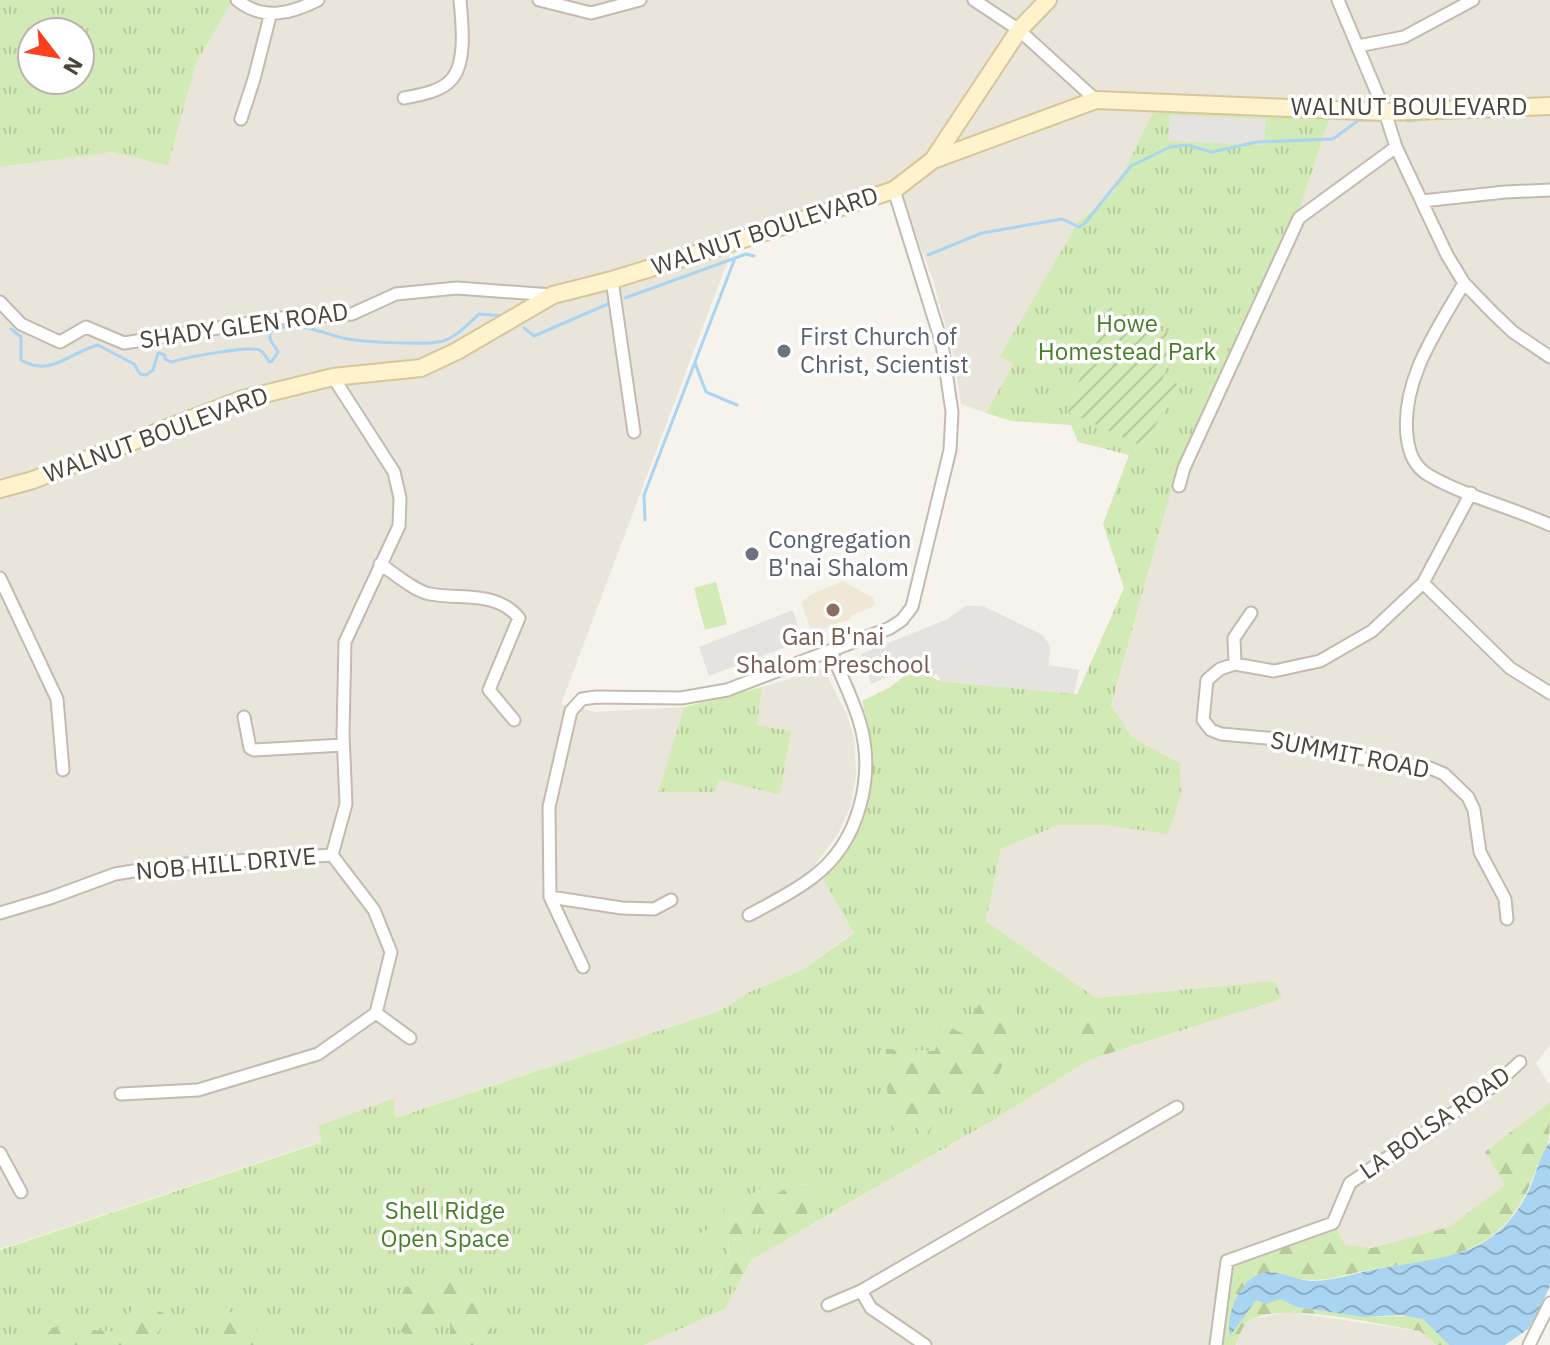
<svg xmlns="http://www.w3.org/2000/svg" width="1550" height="1345" font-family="'IBM Plex Sans',sans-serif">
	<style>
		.residential { fill: #eae5da }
		.education { fill: #efe8d6 }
		.grass { fill: url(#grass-tufts); fill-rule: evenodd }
		.forest { fill: url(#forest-firs) }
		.garden { fill: url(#garden-furrows) }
		.pitch { fill: #d2eab5 }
		.parking { fill: #e5e3e0 }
		.water { fill: url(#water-waves) }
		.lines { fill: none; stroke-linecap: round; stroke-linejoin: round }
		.stream { stroke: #a9d4f2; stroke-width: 3 }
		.street-casing { stroke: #c2bbae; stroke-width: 15 }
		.secondary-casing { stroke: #d6c79b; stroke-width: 20 }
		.street { stroke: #fff; stroke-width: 11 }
		.secondary { stroke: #fff3cd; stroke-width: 16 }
		.worship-dot { fill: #6b7280; stroke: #fff; stroke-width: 3 }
		.education-dot { fill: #8d6e63; stroke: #fff; stroke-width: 3 }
		.labels { text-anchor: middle; stroke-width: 7; stroke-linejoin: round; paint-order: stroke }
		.street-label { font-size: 24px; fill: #4b4439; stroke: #fff }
		.park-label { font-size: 24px; fill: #4a7f2a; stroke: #fff }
		.worship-label { font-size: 24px; fill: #5b616d; stroke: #fff; text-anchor: start }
		.education-label { font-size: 24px; fill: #785e54; stroke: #fff }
	</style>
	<defs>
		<pattern id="grass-tufts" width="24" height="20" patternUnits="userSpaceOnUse" patternTransform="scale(2)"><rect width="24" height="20" fill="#d2eab5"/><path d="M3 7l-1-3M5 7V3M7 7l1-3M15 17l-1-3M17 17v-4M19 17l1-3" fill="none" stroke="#b6ca9c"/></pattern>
		<pattern id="forest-firs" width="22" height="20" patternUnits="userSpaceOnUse" patternTransform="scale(2)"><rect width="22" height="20" fill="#d2eab5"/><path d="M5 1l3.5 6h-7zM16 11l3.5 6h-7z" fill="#b6ca9c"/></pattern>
		<pattern id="garden-furrows" width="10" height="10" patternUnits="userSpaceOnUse" patternTransform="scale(2)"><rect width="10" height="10" fill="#d2eab5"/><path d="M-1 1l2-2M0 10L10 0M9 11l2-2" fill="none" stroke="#b6ca9c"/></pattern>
		<pattern id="water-waves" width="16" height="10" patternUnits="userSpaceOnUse" patternTransform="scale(2)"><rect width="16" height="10" fill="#a9d4f2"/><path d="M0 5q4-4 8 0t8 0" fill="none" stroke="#8caec5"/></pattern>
	</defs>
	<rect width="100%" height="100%" fill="#f6f3ec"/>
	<!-- residential -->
	<path class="residential" d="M233,0h1317v1045l-14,18 14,24v15l-64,50 20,33 -57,42 -76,21 -28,-3 -129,100h-572l81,-36 26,-49 246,-142 92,-58 193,-61 -7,-18 -179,17 -110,-77 15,-72 58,-24h46l62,8 13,-70 -47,-25 -22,-31 67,-241 123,-261 27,-85 -175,-8 -40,81 -35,29 -78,134 13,9 -27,48 -25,-9 -8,-50 -19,-71 -27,-73 -6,-28 -18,10 -152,60 -170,452 34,8 89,-5 -26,85 61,-12 61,15 11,-64 -34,-6 5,-38 58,-18 5,2 22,44 7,23 2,36 -5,31 -14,31 -22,28 39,68 -52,38 -55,23 -20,14 -14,6 -319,105 -1,-20 -75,29 5,14 -323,108v-1082l113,-15 55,14 28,-103z
		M1288,1312l132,19 17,14h-200l4,-17 11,-9z"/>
	<!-- education -->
	<path class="education" d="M843,581l30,17 3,7 -25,11v3l-39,14 -11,-31 11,-8z"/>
	<!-- grass -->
	<path class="grass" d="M0,0h233l-37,63 -28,103 -55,-14 -113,15zM32,32h48v48h-48z
		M1153,112l176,7 -28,86 -123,261 -67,240 22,32 47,25 1,30 -13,41 -63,-9h-46l-58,24 -15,72 110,77 179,-17 7,18 -137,43 -41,-16 -29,17 14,17 -92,58 -181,104 -9,-8 8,-30 -23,1 -16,9 -16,-5 -19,13 -17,5 5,26 -1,26 -16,21 26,5 -13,24 -81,36h-644v-95l322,-108 -4,-16 76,-28 1,20 318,-105 14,-6 20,-14 55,-23 52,-37 -31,-54c52,-59 59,-103 39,-178l27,-13 23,-18 29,11 136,13 47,-106 -21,-64 26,-69 -51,-13 -7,-17 -60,-4 -25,-8 27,-48 -13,-9 78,-134 35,-29zM962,1033l-37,112 -11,-25 -22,10 -5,-39v-41l48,1z
		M762,687l-5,38 34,6 -11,64 -61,-15 -4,12h-57l26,-85z
		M761,1213l14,7 -6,30 -18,10 -5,-16z"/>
	<!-- forest -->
	<path class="forest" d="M983,998l30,2 5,33 -28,58 -26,17 -21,-15 -18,53 -11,-26 -22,11 -5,-40 -1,-42 49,2 6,-28 21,10z
		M1096,998l8,28 41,16 -56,18 -14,-17 -1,-36z
		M1550,1102c0,12 0,31 -2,42 -4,10 -10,18 -13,28 -30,83 -82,85 -160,97 -37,6 -59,19 -96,4l-23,26 25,-1 16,9 66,10 48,-1 13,3 7,6 18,20h-12l-17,-14c-41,-6 -132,-29 -168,-12 -11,6 -12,16 -16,26h-20l11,-84 106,-38 12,22 27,3 77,-21 56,-42 -20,-33z
		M816,1184l-9,30 9,8 -47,28 5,-30 -13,-6 -15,30 5,16 -13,25 -26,-4 16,-22 1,-25 -23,11 -7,-11 27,-14 -2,-13 17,-5 19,-13 16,5 16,-9z
		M464,1278l19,12 9,40 -4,15h-38v-27l-11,-9 -28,29 -22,-14 16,-37z
		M217,1297l18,20 21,10 3,18h-33z
		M135,1304l29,9 -5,19 -22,9 -3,4h-91l2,-9 9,-9 64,5z"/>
	<!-- garden -->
	<path class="garden" d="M1099,302l78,36 -14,40 15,6 -34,63 -78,-36 39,-91 -12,-6z"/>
	<!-- pitch -->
	<path class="pitch" d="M716,582l11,42 -22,6 -11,-42z"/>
	<!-- parking -->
	<path class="parking" d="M1170,115l96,4 -2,26 -96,-4z
		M965,606h18l60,29 7,11 -1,19 30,5 -5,24 -133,-13 -5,-8 -4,5 -12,-5 6,-16 -10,8 -45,19 -10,-30 87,-35z
		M793,610l9,31 -93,35 -10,-29z"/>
	<!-- water -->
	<path class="water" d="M1550,1142v144l-12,26 -10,17 -23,16h-56l-26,-26 -22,-4 -38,2 -66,-10 -17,-8 -13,5 -11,-4 -26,36c-4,-21 8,-53 29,-62 17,-7 36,7 53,7 21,0 40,-7 60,-11 30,-6 81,-11 107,-25 22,-12 38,-30 49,-53 8,-16 10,-34 22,-50z"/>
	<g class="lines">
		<!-- stream -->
		<path class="stream" d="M1408,121l24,-3
			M928,255l54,-22 80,-14 17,8 6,-4 46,-57 39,-19 17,-2 25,7 45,-10 76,-3 26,-19h15
			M625,298l121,-44 8,2
			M524,328l10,8 76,-33
			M11,329l10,8v23c29,18 49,-8 77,-15l36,19 6,10 6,1 7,-5 5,-17 7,2v4l6,3c14,-4 81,-18 90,-11 3,2 6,7 8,11l3,-1 6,-9 -8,-13v-7c25,-13 49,0 73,6 16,4 80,7 95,4 16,-2 30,-18 41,-28l24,2
			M695,363l11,29 31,13
			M645,520l-1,-25 91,-237"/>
		<!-- street casing -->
		<g class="street-casing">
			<path id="street" d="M237,0c26,21 53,14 81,0
				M539,0l52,13 49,-13
				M974,0l45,30 77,70
				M1338,0l47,112 11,35 51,108 17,28 29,30 20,19 37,25
				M1358,46l46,-9 69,-37
				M404,98c15,-3 36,-6 47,-18 16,-17 11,-58 9,-80
				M241,119l13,-40 16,-63
				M1422,201l83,-9 45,-2
				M612,280l22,152
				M1464,283c-27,47 -63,97 -57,153 2,17 7,31 23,40 37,21 81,31 120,49
				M0,302l21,22 39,18 26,-15 38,16 156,-25 72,-4 44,-20 61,-6 95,7
				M1179,486l5,-18 115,-250 97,-71
				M1471,493l-48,90 -51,48 -52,30 -46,10 -39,-7 -15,5 -13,11 -4,40 8,10 10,4 81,7 56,17 72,10 14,6 24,23 6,13 6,42 25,47 2,20
				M380,564c14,9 34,27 50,30 31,6 66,-4 89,24l-30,72 25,30
				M0,578l57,121 6,71
				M1423,583l87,85 40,25
				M1235,664l-1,-26 17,-25
				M244,717l6,31 4,2 89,-5
				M550,897l72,11 32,1 17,-9
				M0,913l50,-15 65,-24 55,-9 162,-10 14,-51 -3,-70 2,-92 54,-116 1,-28 -6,-26 -61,-95
				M749,915c22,-12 45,-23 64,-38 47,-35 63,-103 46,-157 -7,-23 -19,-46 -28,-69
				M583,967l-33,-70 -1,-90 22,-96 11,-12 14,-2 85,1 46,-8 163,-62 12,-8 10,-13 38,-157 2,-38 -10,-68 -48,-154
				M376,1013l34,25
				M121,1094l77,-4 120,-36 58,-41 15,-61 -17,-42 -42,-55
				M0,1153l21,39
				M861,1291l10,17 54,37
				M828,1305l33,-14 316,-184
				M1216,1345l11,-84 106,-38 17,-40 146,-99 24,-22
				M1529,1345l21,-42"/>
		</g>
		<!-- secondary casing -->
		<g class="secondary-casing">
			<path id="secondary" d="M933,160l86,-130 29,-30
				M0,489l33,-9 207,-80 93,-23 88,-9 36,-17 96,-56 59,-15 113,-35 169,-55 39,-30 163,-60 289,12 165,-6"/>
		</g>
		<!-- street -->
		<use href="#street" class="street"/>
		<!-- secondary -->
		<use href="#secondary" class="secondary"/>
	</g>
	<!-- markers -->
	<g class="worship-dot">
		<circle cx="784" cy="351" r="8"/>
		<circle cx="752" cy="554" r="8"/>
	</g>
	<circle class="education-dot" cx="833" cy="610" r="8"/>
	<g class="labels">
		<!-- street labels -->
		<g class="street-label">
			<text x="1409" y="115">WALNUT BOULEVARD</text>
			<text transform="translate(765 231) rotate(-18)" y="8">WALNUT BOULEVARD</text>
			<text transform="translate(244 326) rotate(-8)" y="8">SHADY GLEN ROAD</text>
			<text transform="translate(156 435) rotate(-20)" y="8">WALNUT BOULEVARD</text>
			<text transform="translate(1350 755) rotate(11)" y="8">SUMMIT ROAD</text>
			<text transform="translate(226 864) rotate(-5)" y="8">NOB HILL DRIVE</text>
			<text transform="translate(1435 1123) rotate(-35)" y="8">LA BOLSA ROAD</text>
		</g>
		<!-- park labels -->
		<g class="park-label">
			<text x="1127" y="332">Howe<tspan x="1127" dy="28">Homestead Park</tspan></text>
			<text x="445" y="1219">Shell Ridge<tspan x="445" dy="28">Open Space</tspan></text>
		</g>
		<!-- worship labels -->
		<g class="worship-label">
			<text x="800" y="345">First Church of<tspan x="800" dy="28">Christ, Scientist</tspan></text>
			<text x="768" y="548">Congregation<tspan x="768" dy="28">B'nai Shalom</tspan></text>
		</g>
		<!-- education labels -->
		<g class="education-label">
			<text x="833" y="645">Gan B'nai<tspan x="833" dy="28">Shalom Preschool</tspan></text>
		</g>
	</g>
	<!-- north arrow -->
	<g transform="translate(56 56) rotate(121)"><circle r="38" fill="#ffffff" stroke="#b7b4b0" stroke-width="2"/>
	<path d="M0-6L14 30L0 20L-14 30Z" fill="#fc3f1d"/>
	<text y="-12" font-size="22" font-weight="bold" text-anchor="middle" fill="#4b4439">N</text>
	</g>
</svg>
